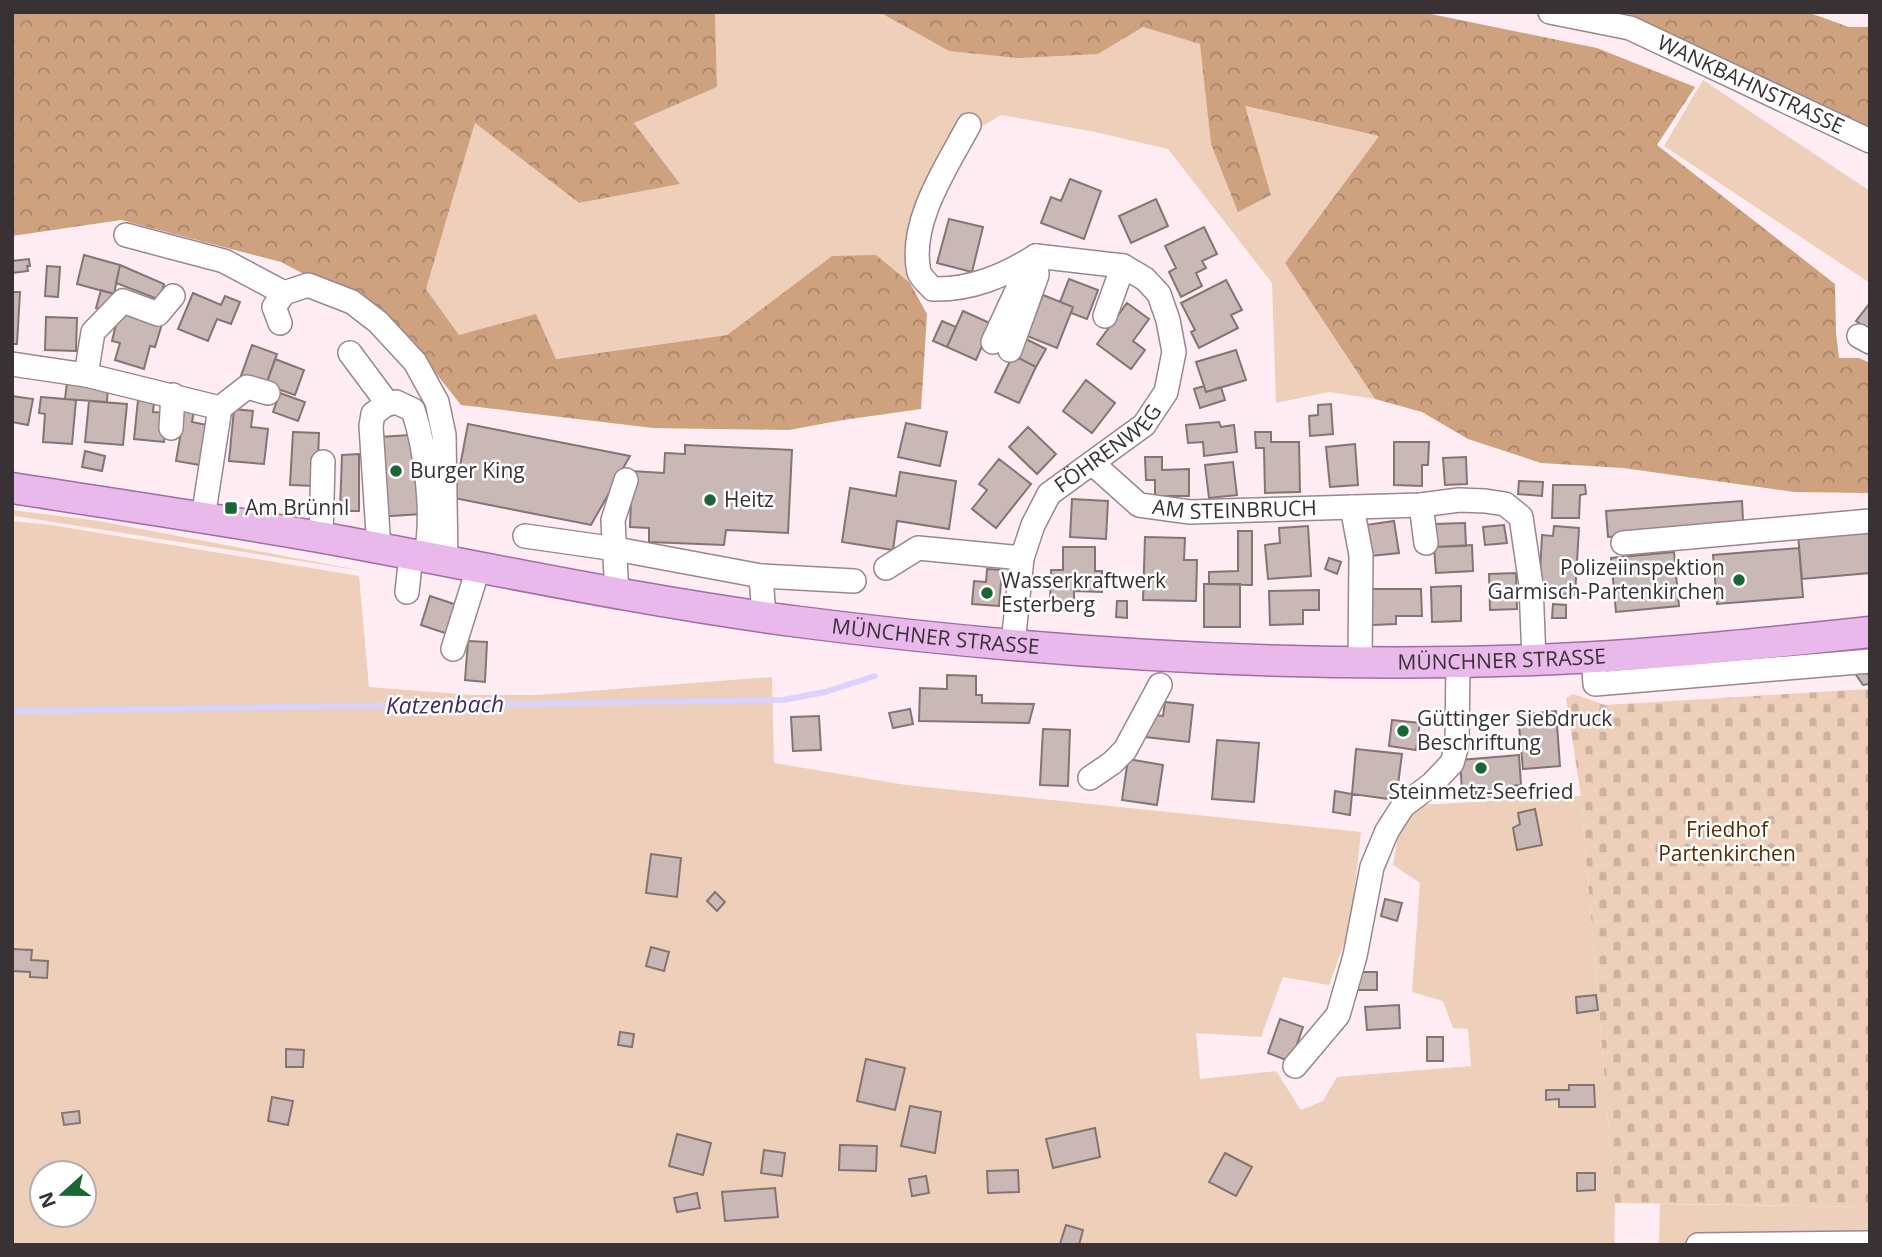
<svg xmlns="http://www.w3.org/2000/svg" width="1882" height="1257" font-family="'Open Sans',sans-serif">
	<style>
		.grass { fill: #eecfb9; fill-rule: evenodd }
		.forest { fill: url(#forest-crowns) }
		.cemetery { fill: url(#cemetery-stones) }
		.lines { fill: none; stroke-linecap: round; stroke-linejoin: round }
		.stream { stroke: #dad3fc; stroke-width: 6 }
		.building { fill: #c9b8b5; stroke: #847472; stroke-width: 2 }
		.minor-casing { stroke: #98888e; stroke-width: 26 }
		.major-casing { stroke: #a26ca4; stroke-width: 33 }
		.minor { stroke: #fff; stroke-width: 23 }
		.major { stroke: #e9b9ec; stroke-width: 30 }
		.poi-dot { fill: #1a6735; stroke: #fff; stroke-width: 2.5 }
		.labels { text-anchor: middle; stroke-width: 5; stroke-linejoin: round; paint-order: stroke }
		.street-label { font-size: 21px; fill: #383234; stroke: #fff }
		.poi-label { font-size: 21px; fill: #383234; stroke: #fff; text-anchor: start }
		.park-label { font-size: 21px; fill: #572c02; stroke: #fff }
		.water-label { font-size: 23px; font-style: italic; fill: #3d2b67; stroke: #fff }
	</style>
	<defs>
		<pattern id="forest-crowns" width="20" height="18" patternUnits="userSpaceOnUse" patternTransform="scale(1.75)"><rect width="20" height="18" fill="#cea17f"/><path d="M2 6a3 3 0 1 1 6 0M12 15a3 3 0 1 1 6 0" fill="none" stroke="#a88469"/></pattern>
		<pattern id="cemetery-stones" width="16" height="16" patternUnits="userSpaceOnUse" patternTransform="scale(1.75)"><rect width="16" height="16" fill="#eecfb9"/><path d="M2 7V4a2 2 0 0 1 4 0v3zM10 15v-3a2 2 0 0 1 4 0v3z" fill="#cdb2a0"/></pattern>
	</defs>
	<rect width="100%" height="100%" fill="#ffedf3"/>
	<!-- grass -->
	<path class="grass" d="M715,12h164l70,39 149,3 45,-27 58,17 10,100 60,51 -27,-89 135,30 -94,127 90,136 -46,-7 -53,11 -4,-120 -104,-134 -73,-17 -94,-17 -27,16 -53,76 -11,76 -34,-27h-44l-105,79 -172,24 -96,-24 -33,-46 49,-166 104,80 100,-19 -45,-61 83,-36z
		M1703,80l167,111v92l-206,-137z
		M12,510l87,11 270,51 -354,-56z
		M12,521l39,4 308,51 10,111 104,8h65l234,-18 2,86 132,22 455,47 -10,93 -22,60 -46,-8 -22,60 -65,-4 4,46 76,-8 25,39 22,-9 14,-24 134,-11 -3,-37 -15,-1 -10,-27 -31,-9 8,-109 -27,-18 10,-59 178,-10 34,407 -1,42h-1602zM42,1173h42v42h-42z
		M1660,1204l210,3v30l-211,8z"/>
	<!-- forest -->
	<path class="forest" d="M12,12h703l2,75 -83,36 46,61 -101,19 -104,-80 -49,166 33,46 77,-21 20,45 171,-24 105,-79 44,-1 34,28 17,31 -6,95 -78,11 -54,10 -136,-2 -192,-23 -65,-82 -115,-61 -160,-42 -109,16z
		M879,12h542l176,36 98,39 -38,58 178,139 1,49 3,25h20l11,5v130l-75,-1 -172,-24 -82,-5 -73,-24 -46,-27 -47,-13 -90,-136 94,-127 -134,-30 26,89 -33,17 -27,-68 -11,-100 -57,-17 -45,27 -79,4 -70,-7z
		M1620,12h187l42,15h21v105l-239,-117z"/>
	<!-- cemetery -->
	<path class="cemetery" d="M1870,689v518l-255,-4 -34,-407 -15,-98 7,-4 32,11z"/>
	<g class="lines">
		<!-- stream -->
		<path class="stream" d="M12,711l771,-11 42,-8 50,-16"/>
	</g>
	<!-- building -->
	<path class="building" d="M1070,179l31,12 -17,48 -43,-16 10,-26 10,4z
		M1156,199l12,27 -37,17 -12,-27z
		M949,219l34,8 -11,45 -35,-9z
		M1204,227l13,27 -15,7 4,7 -10,5 6,13 -21,11 -12,-25 7,-4 -11,-22z
		M84,255l36,10 -6,29 -37,-10z
		M29,259l1,7h-3l1,5 -16,2v-12z
		M120,265l44,19 -4,16 -44,-17z
		M47,266l13,1 -2,30 -13,-1z
		M1069,279l29,11 -11,29 -16,-6 2,-6 -13,-5z
		M1226,280l16,30 -11,5 7,13 -39,20 -8,-16 4,-2 -14,-27z
		M101,290l13,4 -4,18 -14,-4z
		M12,292h8l-3,52h-5z
		M193,293l28,12 4,-9 15,6 -9,22 -14,-5 -9,22 -30,-12z
		M1043,295l30,12 -16,41 -30,-12z
		M1127,303l22,16 -16,22 12,9 -14,19 -34,-25z
		M1870,303v27l-14,-9z
		M963,311l29,13 -16,36 -29,-13z
		M119,312l43,12 -7,23 -5,-1 -6,23 -29,-9 5,-17 -8,-2z
		M46,317l31,1 -1,33 -31,-1z
		M942,321l14,6 -9,20 -14,-6z
		M1022,337l24,12 -10,18 -23,-12z
		M252,345l25,9 -11,31 -25,-9z
		M1236,350l10,30 -40,12 -10,-30z
		M1013,355l23,12 -17,36 -24,-11z
		M275,359l29,11 -9,25 -29,-10z
		M1086,380l29,23 -23,30 -29,-22z
		M67,382l41,3 -1,17 -42,-3z
		M1204,386l2,6 15,-5 4,13 -25,8 -6,-19z
		M280,393l25,9 -7,19 -25,-9z
		M12,396l21,3 -5,26 -16,-3z
		M41,397l35,3 -4,44 -29,-2 2,-28 -6,-1z
		M138,400l16,2 -1,10 14,1 -3,29 -30,-3z
		M89,401l38,3 -4,41 -38,-3z
		M1331,404l2,30 -23,2 -1,-20 9,-1v-10z
		M180,409l14,2 -2,11 15,3 -7,40 -24,-4 6,-35z
		M234,409l19,2 -2,16 17,2 -4,35 -35,-3z
		M1219,422l2,5 13,-2 3,27 -33,4 -1,-14 -15,1 -2,-18z
		M906,423l41,9 -7,34 -42,-9z
		M468,424l162,32 -39,69 -137,-27z
		M1028,427l28,27 -19,20 -28,-27z
		M293,432l26,1 -2,53 -27,-1z
		M1255,432h16v10h28l1,50 -35,1 -1,-45h-8z
		M410,435l11,79 -44,3 2,-80z
		M1394,442h35l-1,23h-6v21l-28,-1z
		M1355,444l3,41 -28,2 -4,-40z
		M685,445l107,5 -4,83 -62,-3 -2,15 -75,-3v-14l-19,-1 2,-56 32,2 1,-20 20,1z
		M85,451l20,5 -3,15 -20,-4z
		M359,454v57h-19l2,-56z
		M1145,457h17v13l27,-1v27h-34v-16h-9z
		M1466,457l1,27 -22,1 -2,-27z
		M999,459l32,25 -35,44 -24,-19 15,-19 -8,-6z
		M1233,462l4,33 -28,3 -4,-33z
		M900,472l56,9 -7,48 -52,-8 -4,29 -51,-8 8,-54 46,8z
		M1519,481l24,1 -1,14 -24,-2z
		M1553,485h32l1,9 -6,1 -1,23h-27z
		M1072,499l36,2 -2,38 -36,-2z
		M1742,501l1,20 -28,2v6l-107,8 -2,-26z
		M1394,521l5,32 -28,3 -5,-31z
		M1465,523l1,23 -32,1 -1,-23z
		M1504,525l3,18 -22,2 -2,-18z
		M1308,526l3,50 -43,3 -3,-34 15,-2 -1,-15z
		M1554,526l25,2 -4,67 -36,-2 3,-58 11,1z
		M1870,530v43l-68,6 -4,-44z
		M1238,531h14v54l-43,-1v-12l29,-1z
		M1145,537l40,1 -1,22h13l-1,41 -53,-1z
		M1472,545l1,26 -37,2 -2,-26z
		M1063,547h32v24h7v21l-28,-1v10h-24l1,-31h12z
		M1799,548l4,49 -86,7 -4,-49z
		M1674,552l5,54 -63,6 -5,-54z
		M1329,558l12,4 -4,12 -12,-5z
		M987,569l15,1 -3,36 -27,-2 2,-23 12,1z
		M1516,573l1,36 -27,1 -1,-36z
		M1204,584h36v43h-36z
		M1461,586v35l-29,1 -1,-35z
		M1371,589h50l1,27h-26v8l-24,1z
		M1319,590v20h-16v14l-33,1 -1,-34z
		M430,596l30,10 -9,29 -30,-10z
		M1117,601h10v17l-11,-1z
		M1553,604l13,1v13h-14z
		M468,641l19,1 -2,40 -20,-2z
		M1862,665l8,12v7l-7,1 -11,-16z
		M947,675l29,1v19h6v8l52,1 -5,19 -110,-2 1,-33 27,1z
		M1165,702l28,3 -4,37 -44,-5 2,-23 16,2z
		M910,709l3,15 -20,4 -4,-15z
		M1556,711l4,55 -37,3 -5,-54z
		M819,716l2,34 -28,1 -2,-34z
		M1392,720l28,3 -4,27 -27,-4z
		M1043,729l27,1 -2,56 -28,-1z
		M1217,740l42,3 -5,59 -42,-3z
		M1356,749l46,5 -6,46 -44,-6z
		M1519,755l2,30 -10,1v9l-35,3v-9l-14,2 -2,-31z
		M1128,759l35,6 -6,40 -35,-5z
		M1335,791l17,3 -2,21 -17,-3z
		M1535,809l7,36 -25,5 -4,-22 7,-4 -2,-11z
		M651,854l30,4 -4,39 -31,-4z
		M715,892l10,10 -8,9 -10,-10z
		M1385,899l17,4 -5,18 -16,-5z
		M651,947l18,5 -5,19 -18,-5z
		M12,949l20,1 -1,10 17,1 -1,17 -17,-1v-5l-18,-1z
		M1357,972h20v18h-19z
		M1596,995l2,15 -21,3 -1,-16z
		M1399,1005l1,23 -33,2 -2,-23z
		M1280,1019l23,8 -12,35 -23,-9z
		M620,1032l14,2 -2,13 -14,-2z
		M1427,1037h16v24h-16z
		M286,1049l18,1 -1,17h-17z
		M866,1059l39,9 -10,42 -38,-9z
		M1569,1085h25l1,22h-36v-8l-13,1v-10h23z
		M272,1097l21,4 -5,24 -20,-4z
		M910,1106l31,6 -6,41 -34,-7z
		M79,1111l1,12 -16,2 -2,-12z
		M1095,1128l5,29 -47,11 -7,-29z
		M677,1134l34,9 -8,32 -34,-9z
		M840,1145l37,1 -1,25 -37,-1z
		M764,1150l21,3 -3,23 -21,-3z
		M1225,1153l27,14 -16,29 -27,-14z
		M1018,1170l1,22 -31,1 -1,-22z
		M1577,1173h18v17l-18,1z
		M926,1176l3,17 -17,3 -3,-17z
		M775,1188l3,29 -53,4 -3,-29z
		M697,1193l3,15 -23,4 -3,-14z
		M1066,1225l17,5 -4,15 -19,-1z"/>
	<g class="lines">
		<!-- minor casing -->
		<g class="minor-casing">
			<g id="minor">
				<path id="s1" d="M1550,12l80,16 240,113"/>
				<path d="M969,125c-22,41 -61,98 -50,147 2,6 9,12 14,17 38,1 71,-13 103,-33"/>
				<path d="M126,235l98,26 60,32"/>
				<path d="M1105,316l18,-50"/>
				<path d="M280,323l-6,-16 10,-14 24,-8 44,17 26,20 37,40 22,40 7,33 2,127"/>
				<path d="M1859,336l11,6"/>
				<path d="M993,342l26,-56"/>
				<path d="M1010,350l27,-75 -1,-19"/>
				<path d="M350,353l38,51"/>
				<path d="M12,364l74,11 134,33 -17,110"/>
				<path d="M86,375l7,-43 30,-31 35,13 15,-18"/>
				<path d="M220,408l27,-21 21,6"/>
				<path d="M171,428l2,-33"/>
				<path id="s2" d="M1092,463l47,42 29,4 22,3 231,-7 38,-5 26,1 20,3 16,13 10,68 3,75"/>
				<path d="M1421,505l5,38"/>
				<path d="M1352,507l9,48 -1,107"/>
				<path d="M525,536l91,13 145,27 93,5"/>
				<path d="M321,537l2,-75"/>
				<path d="M1623,543l247,-22"/>
				<path d="M379,549l-8,-123 2,-12 12,-9 11,-3 17,8c13,39 22,108 12,148"/>
				<path d="M886,568l32,-20 104,10"/>
				<path d="M761,576l3,41"/>
				<path d="M407,592l4,-37"/>
				<path d="M617,595l-4,-75 13,-40"/>
				<path id="s3" d="M1013,644l9,-86 11,-33 16,-31 95,-69 22,-33 8,-40 -6,-32 -9,-26 -14,-15 -22,-13 -87,-10"/>
				<path d="M453,649l25,-80"/>
				<path d="M1593,657l2,27 275,-23"/>
				<path d="M1090,778l22,-15 13,-13 35,-65"/>
				<path d="M1295,1066l43,-51 17,-59 17,-89 15,-36 16,-25 29,-22 20,-21 5,-18 1,-83"/>
				<path d="M1698,1245l172,-2"/>
			</g>
		</g>
		<!-- major casing -->
		<g class="major-casing">
			<g id="major">
				<path id="s4" d="M12,488c102,16 205,31 307,49 160,29 319,64 481,85 242,31 488,47 732,38 113,-4 226,-16 338,-28"/>
			</g>
		</g>
		<!-- minor -->
		<use href="#minor" class="minor"/>
		<!-- major -->
		<use href="#major" class="major"/>
	</g>
	<!-- markers -->
	<g class="poi-dot">
		<circle cx="396" cy="471" r="7"/>
		<circle cx="710" cy="500" r="7"/>
		<rect x="224" y="501" width="14" height="14" rx="3.5"/>
		<circle cx="1739" cy="580" r="7"/>
		<circle cx="987" cy="593" r="7"/>
		<circle cx="1403" cy="731" r="7"/>
		<circle cx="1481" cy="768" r="7"/>
	</g>
	<g class="labels">
		<!-- street labels -->
		<g class="street-label">
			<text dy="7" stroke="none"><textPath href="#s1" startOffset="215">WANKBAHNSTRASSE</textPath></text>
			<text dy="7" stroke="none"><textPath href="#s3" startOffset="231">FÖHRENWEG</textPath></text>
			<text dy="7" stroke="none"><textPath href="#s2" startOffset="159">AM STEINBRUCH</textPath></text>
			<text dy="7" stroke="none"><textPath href="#s4" startOffset="936">MÜNCHNER STRASSE</textPath></text>
			<text dy="7" stroke="none"><textPath href="#s4" startOffset="1503">MÜNCHNER STRASSE</textPath></text>
		</g>
		<!-- poi labels -->
		<g class="poi-label">
			<text x="410" y="478">Burger King</text>
			<text x="724" y="507">Heitz</text>
			<text x="245" y="515">Am Brünnl</text>
			<text x="1725" y="575" text-anchor="end">Polizeiinspektion<tspan x="1725" dy="24">Garmisch-Partenkirchen</tspan></text>
			<text x="1001" y="588">Wasserkraftwerk<tspan x="1001" dy="24">Esterberg</tspan></text>
			<text x="1417" y="726">Güttinger Siebdruck<tspan x="1417" dy="24">Beschriftung</tspan></text>
			<text x="1481" y="799" text-anchor="middle">Steinmetz-Seefried</text>
		</g>
		<!-- park labels -->
		<g class="park-label">
			<text x="1727" y="837">Friedhof<tspan x="1727" dy="24">Partenkirchen</tspan></text>
		</g>
		<!-- water labels -->
		<g class="water-label">
			<text transform="translate(445 705) rotate(-1)" y="8">Katzenbach</text>
		</g>
	</g>
	<!-- border -->
	<rect width="1882" height="1257" fill="none" stroke="#383234" stroke-width="28"/>
	<!-- north arrow -->
	<g transform="translate(63 1194) rotate(249)"><circle r="33" fill="#ffffff" stroke="#afadae" stroke-width="2"/>
	<path d="M0-5L12 26L0 18L-12 26Z" fill="#1a6735"/>
	<text y="-10" font-size="19" font-weight="bold" text-anchor="middle" fill="#383234">N</text>
	</g>
</svg>
